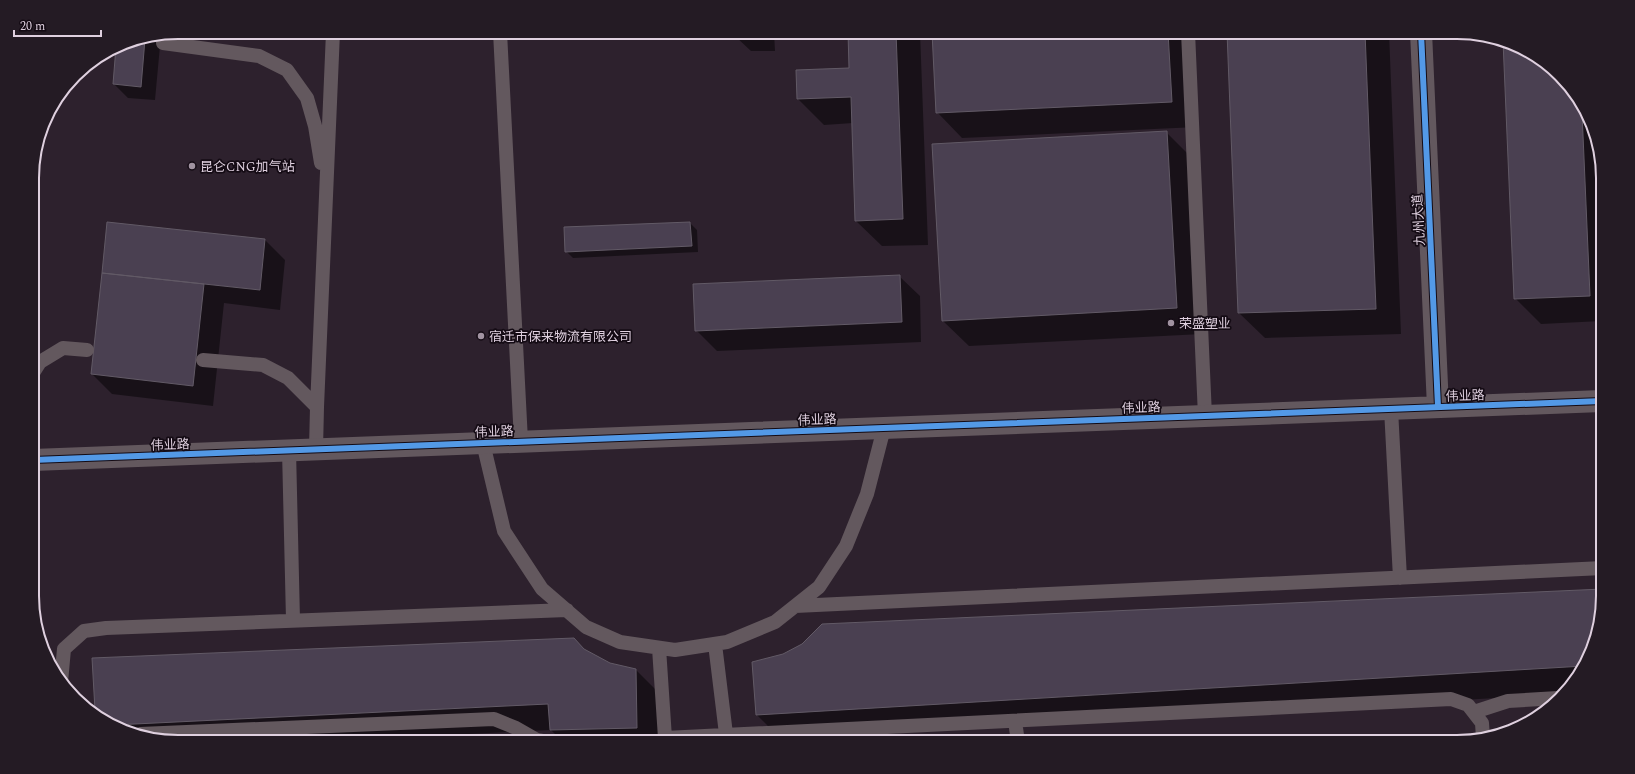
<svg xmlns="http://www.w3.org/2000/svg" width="1635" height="774" font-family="Spectral,'Noto Sans SC',serif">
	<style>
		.shadow { fill: #0007 }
		.building { fill: #4a4051; stroke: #625a66 }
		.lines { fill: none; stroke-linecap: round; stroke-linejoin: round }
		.service { stroke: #63585e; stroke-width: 14 }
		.tertiary { stroke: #63585e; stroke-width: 22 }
		.cycleway-casing { stroke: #140b14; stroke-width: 8 }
		.cycleway { stroke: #5399e6; stroke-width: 6 }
		.poi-dot { fill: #a193a1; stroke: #140b14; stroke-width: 1.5 }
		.labels { text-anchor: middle; stroke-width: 3.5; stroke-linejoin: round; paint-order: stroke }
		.poi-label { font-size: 13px; fill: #dfd0df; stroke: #140b14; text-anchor: start }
		.street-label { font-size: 13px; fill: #dfd0df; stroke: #140b14 }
		.rim { fill: none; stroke: #dfd0df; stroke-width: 2 }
	</style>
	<rect width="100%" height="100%" fill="#2d212d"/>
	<!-- shadow -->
	<path class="shadow" d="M736,32h38l1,19h-24l-15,-14z
		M849,32h71l8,213 -46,1 -26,-25 -3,-98 -29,2 -26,-26 -1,-28 53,-2z
		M933,32h259l5,95 -235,11 -25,-26z
		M1228,32h161l12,302 -136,4 -26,-25z
		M161,35l-6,65 -27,-2 -14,-14 8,-41z
		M1573,89l29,70v162l-61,3 -26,-26z
		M1166,132l26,26 10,176 -233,12 -26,-25z
		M108,223l156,16 21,21 -5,50 -56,-7 -11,103 -101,-12 -20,-20z
		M690,223l7,7 1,22 -125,6 -7,-7z
		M899,276l21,20 1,46 -204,9 -21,-21z
		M1603,590l-11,62 -19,33 -10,9 -781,46 -25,-25z
		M585,651l25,13 26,6 26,26v46h-99l-12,-12 -246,12h-127l-56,-11 -26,-20z"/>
	<!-- building -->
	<path class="building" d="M735,32h26v5l-26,1z
		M848,32h48l7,187 -48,2 -4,-124 -54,2 -1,-29 53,-2z
		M932,32h236l4,70 -236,11z
		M1227,32h138l11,277 -138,4z
		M145,39l-4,48 -28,-3 3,-37 6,-4z
		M1503,41l10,2 60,46 9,23 8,184 -76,3z
		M1167,131l10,177 -235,13 -10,-177z
		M107,222l158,17 -5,51 -158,-17z
		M690,222l2,24 -127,6 -1,-25z
		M102,273l102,11 -11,102 -102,-12z
		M900,275l2,47 -207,9 -2,-47z
		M1603,589v7l-11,56 -8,14 -828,49 -4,-53 31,-8 19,-10 20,-20z
		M574,638l10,11 26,14 26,6 1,59 -87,2 -2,-26 -434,21 -19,-15 -3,-52z
		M1440,737v5h-74z"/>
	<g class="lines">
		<!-- service -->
		<path class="service" d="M500,32l21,409
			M1188,32l17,384
			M163,43l96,13 28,14 20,28 8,28 6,37
			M203,360l60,5 25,13 29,29 -1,42
			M33,373l7,-11 23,-14 24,2
			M317,407l16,-375
			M1391,409l9,169
			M483,443l21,88 38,58 44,38 34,15 55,8 52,-8 48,-20 44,-35 27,-41 21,-52 17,-66
			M289,450l4,170
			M795,606l808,-38
			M715,644l11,90 4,8
			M659,648l6,90
			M61,682l3,-33 20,-18 22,-3 461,-18
			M1474,712l34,-11 50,-3
			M1015,721l3,21
			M140,734l354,-15 22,9 21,12 11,2
			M658,742l7,-4 786,-39 17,6 14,18 1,15"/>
		<!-- tertiary -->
		<path class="tertiary" d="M1421,32l17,375
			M33,460l1569,-59"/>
		<!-- cycleway casing -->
		<g class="cycleway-casing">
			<path id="cycleway" d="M1421,32l17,375
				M33,460l1569,-59"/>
		</g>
		<!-- cycleway -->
		<use href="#cycleway" class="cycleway"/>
	</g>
	<!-- markers -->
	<g class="poi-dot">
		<circle cx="192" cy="166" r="4"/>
		<circle cx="1171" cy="323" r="4"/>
		<circle cx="481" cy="336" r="4"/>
	</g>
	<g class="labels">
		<!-- poi labels -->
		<g class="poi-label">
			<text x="200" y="171">昆仑CNG加气站</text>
			<text x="1179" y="328">荣盛塑业</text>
			<text x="489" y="341">宿迁市保来物流有限公司</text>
		</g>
		<!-- street labels -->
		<g class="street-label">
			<text transform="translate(1418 220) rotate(-93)" y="5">九州大道</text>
			<text transform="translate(1465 395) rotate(-2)" y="5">伟业路</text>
			<text transform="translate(1141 407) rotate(-2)" y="5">伟业路</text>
			<text transform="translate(817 419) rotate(-2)" y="5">伟业路</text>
			<text transform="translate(494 431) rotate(-2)" y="5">伟业路</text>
			<text transform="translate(170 444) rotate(-2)" y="5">伟业路</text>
		</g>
	</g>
	<!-- crop -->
	<path d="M0 0H1635V774H0ZM178 39H1457A139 139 0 0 1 1596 178V596A139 139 0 0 1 1457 735H178A139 139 0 0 1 39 596V178A139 139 0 0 1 178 39Z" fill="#241b24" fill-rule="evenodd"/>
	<path class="rim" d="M178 39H1457A139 139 0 0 1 1596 178V596A139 139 0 0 1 1457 735H178A139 139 0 0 1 39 596V178A139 139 0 0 1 178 39Z"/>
	<!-- scale -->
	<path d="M14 30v6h87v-6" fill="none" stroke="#dfd0df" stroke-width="2"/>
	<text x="20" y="30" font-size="12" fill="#dfd0df" stroke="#140b14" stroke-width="3" paint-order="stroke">20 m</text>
</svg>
